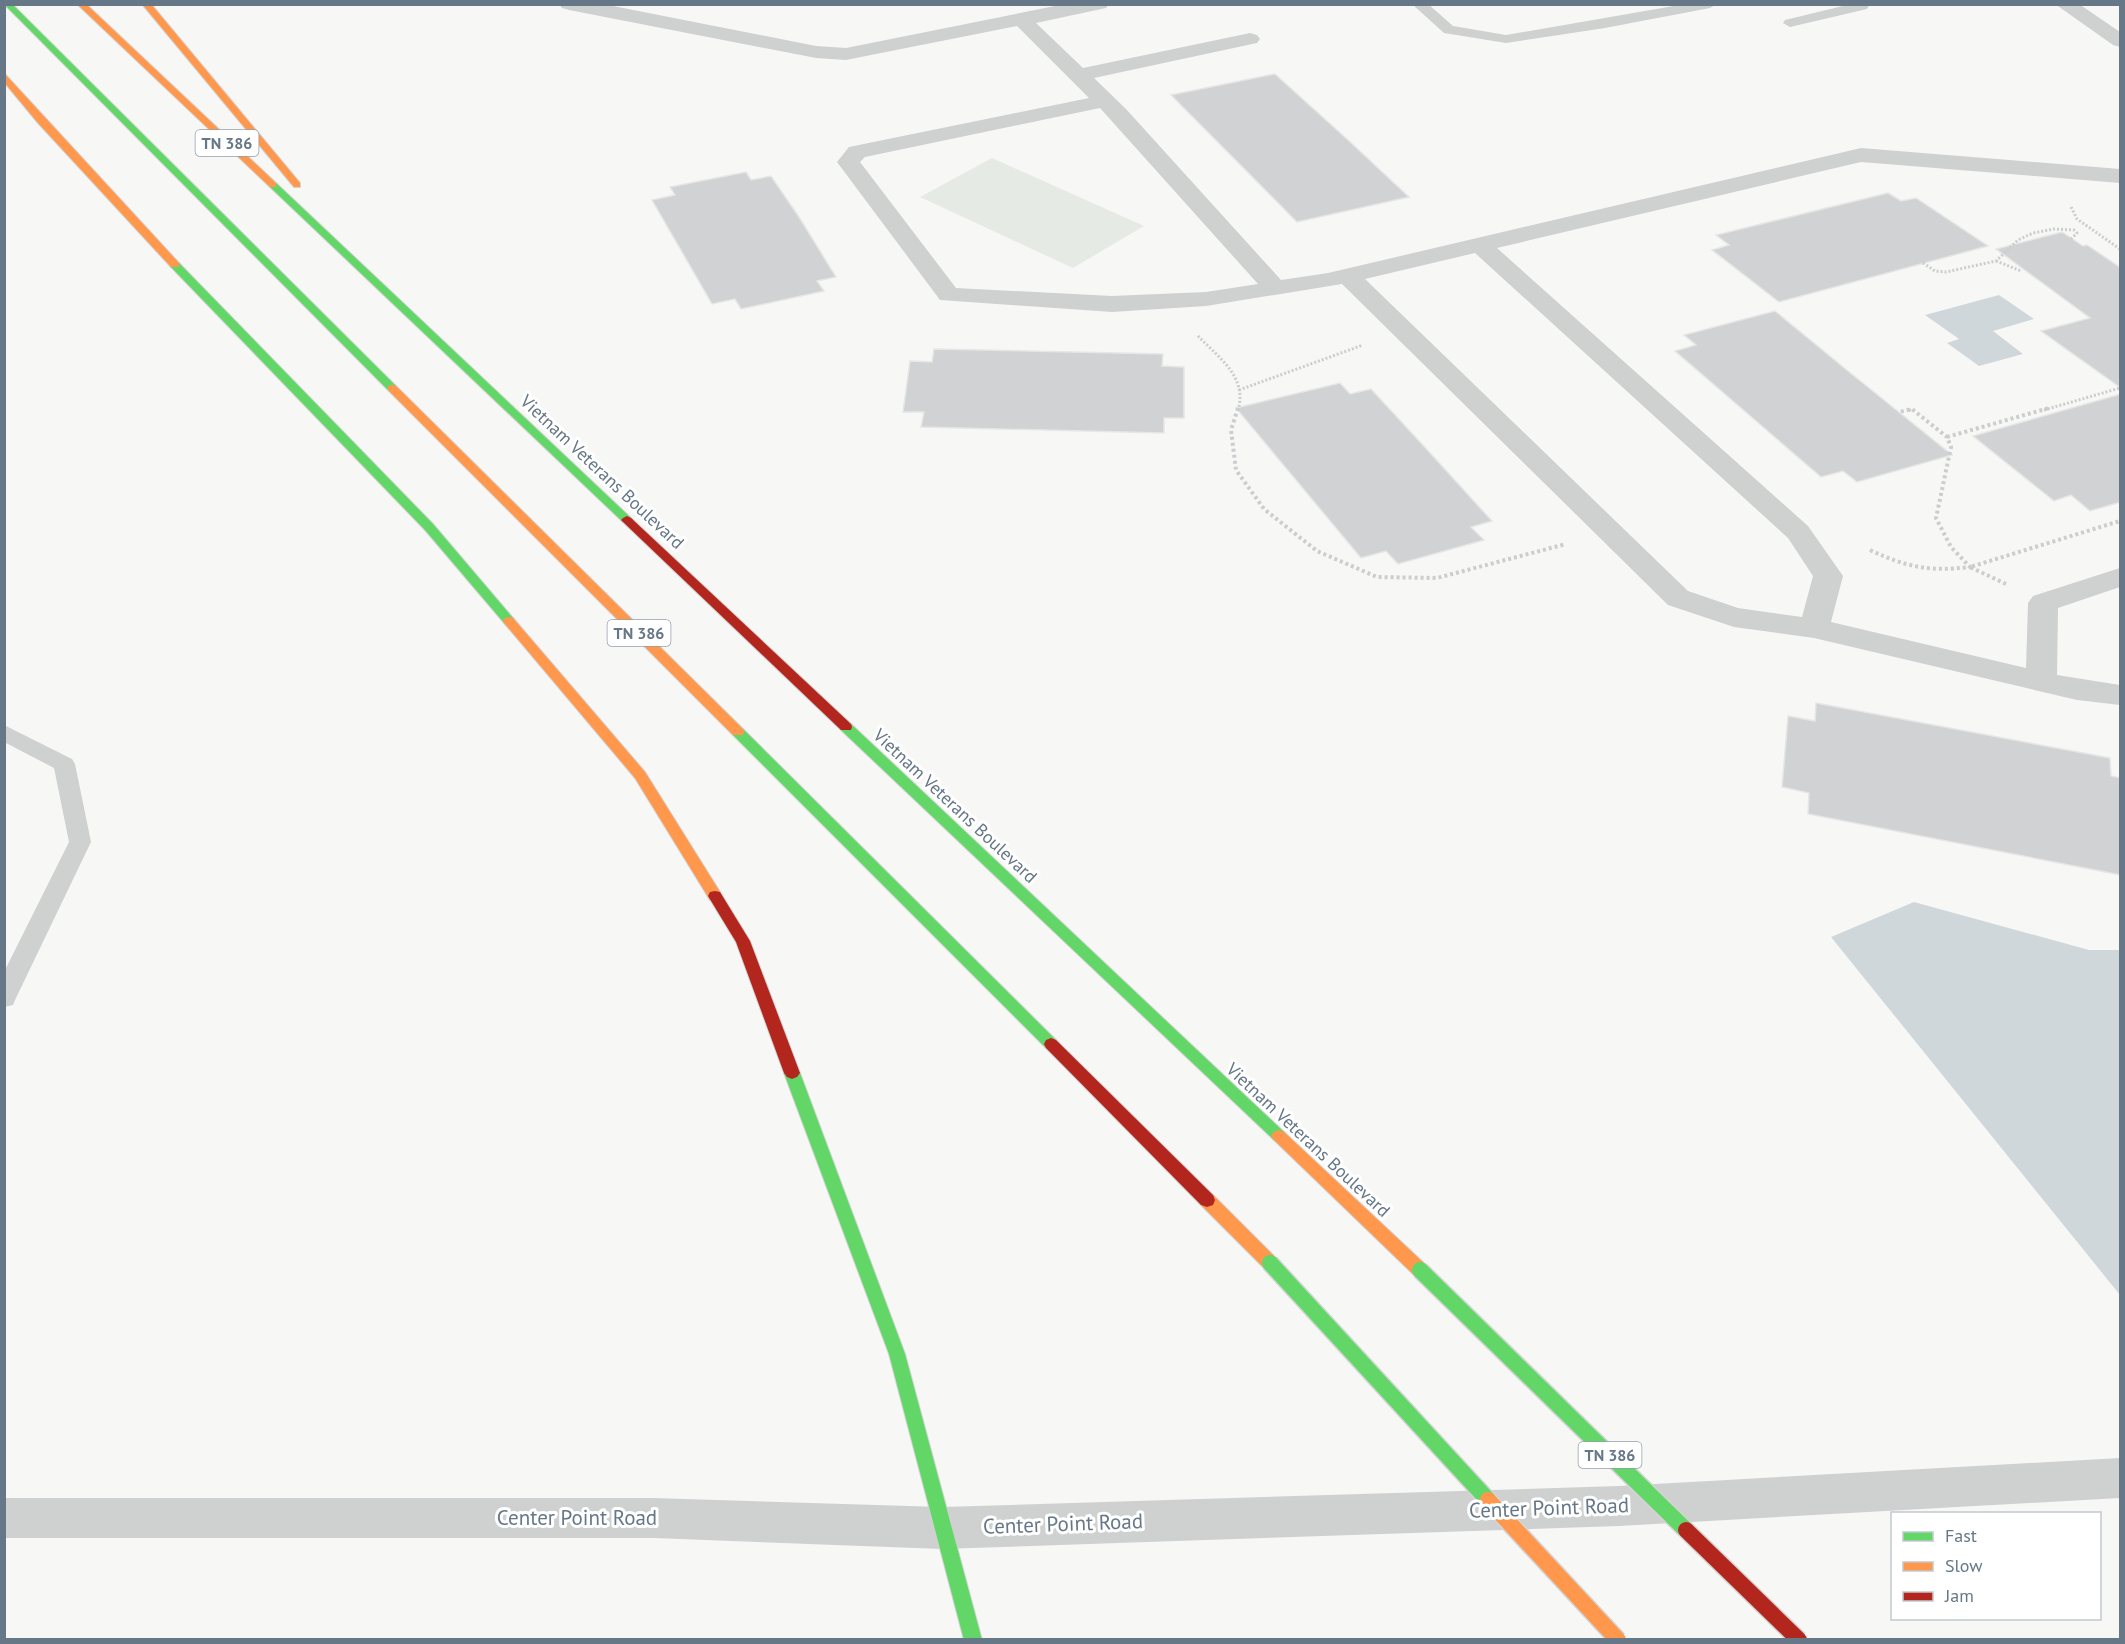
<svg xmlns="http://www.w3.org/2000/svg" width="2125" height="1644" font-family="'PT Sans',sans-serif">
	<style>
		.green { fill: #e6eae4 }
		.water { fill: #d0d7db }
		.building { fill: #d0d2d3; stroke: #e6e6e6; stroke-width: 1.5 }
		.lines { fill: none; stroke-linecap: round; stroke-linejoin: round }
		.fast-casing { stroke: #d3d5d5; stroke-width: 2 }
		.slow-casing { stroke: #d3d5d5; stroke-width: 2 }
		.jam-casing { stroke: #d3d5d5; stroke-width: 2 }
		.path-far1 { stroke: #cccdce; stroke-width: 3; stroke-dasharray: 2 2; stroke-linecap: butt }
		.path { stroke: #cccdce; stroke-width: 4; stroke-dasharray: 3 3; stroke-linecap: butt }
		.lane { fill: #cfd1d1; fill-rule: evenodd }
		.street { fill: #cfd1d1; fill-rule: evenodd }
		.fast { fill: #63d668; fill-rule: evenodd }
		.slow { fill: #ff974d; fill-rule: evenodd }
		.jam { fill: #b3261e; fill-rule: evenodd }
		.fast-bridge-casing { stroke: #d3d5d5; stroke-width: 19; stroke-linecap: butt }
		.slow-bridge-casing { stroke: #d3d5d5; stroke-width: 19; stroke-linecap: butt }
		.jam-bridge-casing { stroke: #d3d5d5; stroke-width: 19; stroke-linecap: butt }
		.fast-bridge { stroke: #63d668; stroke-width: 16 }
		.slow-bridge { stroke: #ff974d; stroke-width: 16 }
		.jam-bridge { stroke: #b3261e; stroke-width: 16 }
		.labels { text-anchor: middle; stroke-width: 6; stroke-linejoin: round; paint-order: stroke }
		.shield { fill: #fff; stroke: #94a0ab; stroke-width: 1.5 }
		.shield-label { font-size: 16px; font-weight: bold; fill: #667787 }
		.street-label { font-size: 18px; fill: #667787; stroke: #fff }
		.near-street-label { font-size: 21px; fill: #667787; stroke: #fff }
	</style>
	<rect width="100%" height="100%" fill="#f7f7f6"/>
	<!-- green -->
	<path class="green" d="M992,158l152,68 -71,42 -153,-71z"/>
	<!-- water -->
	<path class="water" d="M1999,295l35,24 -41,12 30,23 -44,12 -32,-23 12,-4 -34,-24z
		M1914,902l175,48h31v345l-289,-358z"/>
	<!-- building -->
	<path class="building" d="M1275,74l73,66 61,57 -112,25 -126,-127z
		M746,172l5,8 20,-4 28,41 37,60 -19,4 7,10 -83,18 -6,-10 -23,5 -60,-104 23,-5 -5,-8z
		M1888,193l13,8 15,-3 72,48 -209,56 -67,-52 17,-5 -13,-10z
		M2062,232l21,14 4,-1 34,23v120l-80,-57 49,-13 -94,-69z
		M1775,311l73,60 104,84 -95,27 -14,-11 -22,6 -146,-126 21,-6 -12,-10z
		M934,349l229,5 -1,12 22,1v51h-20v15l-243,-6 3,-15h-21l7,-51 22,1z
		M1340,383l10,11 21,-5 50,54 71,78 -21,6 13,13 -86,24 -12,-13 -25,7 -125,-150z
		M2121,394v108l-31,9 -19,-16 -17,6 -81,-65z
		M1816,703l294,55 1,18 10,2v97l-313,-61 1,-21 -27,-6 6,-71 27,5z"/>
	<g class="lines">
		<!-- fast casing -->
		<g class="fast-casing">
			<path id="fast" d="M4,4h8l384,382v4h-8z
				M270,183h6l355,335 2,2 -2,2h-8l-353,-335z
				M175,262l4,1 254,261 80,94 2,3 -2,3h-8l-80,-94 -254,-263 -1,-2z
				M846,723l5,1 433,408 3,4 -3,4 -5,2 -5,-2 -433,-410 -1,-3z
				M738,728l5,1 313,311 2,4 -2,4 -5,2 -5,-2 -313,-313 -1,-3z
				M792,1067l5,2 3,4 105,281 77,286h-18l-75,-286 -105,-281 3,-4z"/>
		</g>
		<!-- slow casing -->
		<g class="slow-casing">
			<path id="slow" d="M77,4h9l190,179v4h-6z
				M142,4h9l149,179v4h-6z
				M4,73l175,190v4h-8l-133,-144 -34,-41z
				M392,385l4,1 347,343 1,3 -1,3h-10l-345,-345v-4z
				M509,617l4,1 132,154 75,120 2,4 -2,4h-10l-75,-122 -130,-154 -2,-3 2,-3z
				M1279,1130l5,2 142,133 2,5 -2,5 -6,2 -6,-2 -140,-135 -3,-4 3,-4z
				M1207,1193l6,2 63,63 2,5 -2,5 -6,2 -6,-2 -63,-63 -2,-5 2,-5z"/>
		</g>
		<!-- jam casing -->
		<g class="jam-casing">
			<path id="jam" d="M627,516l4,2 220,206 1,3 -1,3h-10l-218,-208 -2,-2 2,-2z
				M715,891l5,1 30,49 50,132 -3,4 -5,2 -5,-2 -3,-4 -48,-131 -28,-46 2,-4z
				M1051,1038l5,2 157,155 2,5 -2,5 -6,2 -6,-2 -155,-157 -2,-4 2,-4z"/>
		</g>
		<!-- path-far1 -->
		<path class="path-far1" d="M2071,207l6,12 43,30
			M1996,261l25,10
			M1923,263l12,8 11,1 50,-11 22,-21 15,-7 21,-4 20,1 3,3 -6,6
			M1198,336c20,21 50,41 40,74
			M1239,390l124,-45
			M1909,410h4
			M2044,410l76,-22"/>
		<!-- path -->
		<path class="path" d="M1238,408l-7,22 5,40 28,39 53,42 60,26 60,1 129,-34
			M1947,437l102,-29
			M1870,550c36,17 60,22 100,17l-19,-20 -15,-29 15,-71 -4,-10 -35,-28 -13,3
			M2006,584l-36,-17 150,-46"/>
		<!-- lane -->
		<path class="lane" d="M1412,4h16l25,22 53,9 179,-31h32l-7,4 -105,20 -99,15 -62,-10z
			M1851,4l18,2 -2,3 -77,18 -7,-4 2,-3z
			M4,725l68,34 3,5 16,78 -75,156 -3,7 -9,2v-35l65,-130 -15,-74 -50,-26z"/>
		<!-- street -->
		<path class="street" d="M559,4h44l213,42 30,2 219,-44h44l-3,4 -70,15 47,45 167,-35 7,2 3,4 -3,4 -163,35 32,31 155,171 47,-7 533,-125 259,21v14l-259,-21 -364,86 311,278 35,50 -12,46 195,46 2,-65 5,-7 87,-28v19l-62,21 -1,67 63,10v20l-43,-5 -263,-62 -80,-11 -66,-22 -326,-321 -136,22 -94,6 -172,-12 -103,-138 12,-15 240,-49 -72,-72 -171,34 -30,-2 -247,-48 -7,-2zM1100,108l158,176 -52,8 -94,4 -156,-8 -96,-126 5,-5zM1475,253l313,285 25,38 -11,41 -64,-9 -50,-17 -323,-312z
			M2055,4h24l41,28v15l-7,-2z
			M2120,1458v40l-501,28 -677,23 -288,-11h-650v-40h650l288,9 677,-21z"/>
		<!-- fast -->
		<use href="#fast" class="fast"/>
		<!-- slow -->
		<use href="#slow" class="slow"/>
		<!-- jam -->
		<use href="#jam" class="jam"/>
		<!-- fast-bridge casing -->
		<g class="fast-bridge-casing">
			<path id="fast-bridge" d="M1270,1263l218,237
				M1420,1270l266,260"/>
		</g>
		<!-- slow-bridge casing -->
		<g class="slow-bridge-casing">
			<path id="slow-bridge" d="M1488,1500l130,140"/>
		</g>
		<!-- jam-bridge casing -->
		<g class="jam-bridge-casing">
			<path id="jam-bridge" d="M1686,1530l113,110"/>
		</g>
		<!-- fast-bridge -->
		<use href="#fast-bridge" class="fast-bridge"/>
		<!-- slow-bridge -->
		<use href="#slow-bridge" class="slow-bridge"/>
		<!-- jam-bridge -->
		<use href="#jam-bridge" class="jam-bridge"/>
	</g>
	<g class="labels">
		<!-- shield labels -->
		<g class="shield">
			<rect x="195.5" y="130" width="63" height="26" rx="4.5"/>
			<rect x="607.5" y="620" width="63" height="26" rx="4.5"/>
			<rect x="1578.5" y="1442" width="63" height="26" rx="4.5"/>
		</g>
		<g class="shield-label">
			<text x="227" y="149">TN 386</text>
			<text x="639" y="639">TN 386</text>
			<text x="1610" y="1461">TN 386</text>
		</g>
		<!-- street labels -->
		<g class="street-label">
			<text transform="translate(602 472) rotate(43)" y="6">Vietnam Veterans Boulevard</text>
			<text transform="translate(955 806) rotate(43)" y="6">Vietnam Veterans Boulevard</text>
			<text transform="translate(1308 1140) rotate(43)" y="6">Vietnam Veterans Boulevard</text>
		</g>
		<!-- near-street labels -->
		<g class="near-street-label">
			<text transform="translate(1549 1508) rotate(-2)" y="7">Center Point Road</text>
			<text x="577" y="1525">Center Point Road</text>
			<text transform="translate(1063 1524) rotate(-2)" y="7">Center Point Road</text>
		</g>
	</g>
	<!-- border -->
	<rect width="2125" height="1644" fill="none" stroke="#667787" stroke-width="12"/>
	<!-- legend -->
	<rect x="1891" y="1512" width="210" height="108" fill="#ffffff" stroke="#c2c9cf" stroke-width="1.5"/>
	<rect x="1903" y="1532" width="30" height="9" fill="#63d668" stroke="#c2c9cf" stroke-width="1.5"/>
	<text x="1945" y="1542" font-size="18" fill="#667787">Fast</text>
	<rect x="1903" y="1562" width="30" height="9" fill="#ff974d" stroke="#c2c9cf" stroke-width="1.5"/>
	<text x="1945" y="1572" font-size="18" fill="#667787">Slow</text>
	<rect x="1903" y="1592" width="30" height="9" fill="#b3261e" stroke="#c2c9cf" stroke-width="1.5"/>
	<text x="1945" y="1602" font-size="18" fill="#667787">Jam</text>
</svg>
